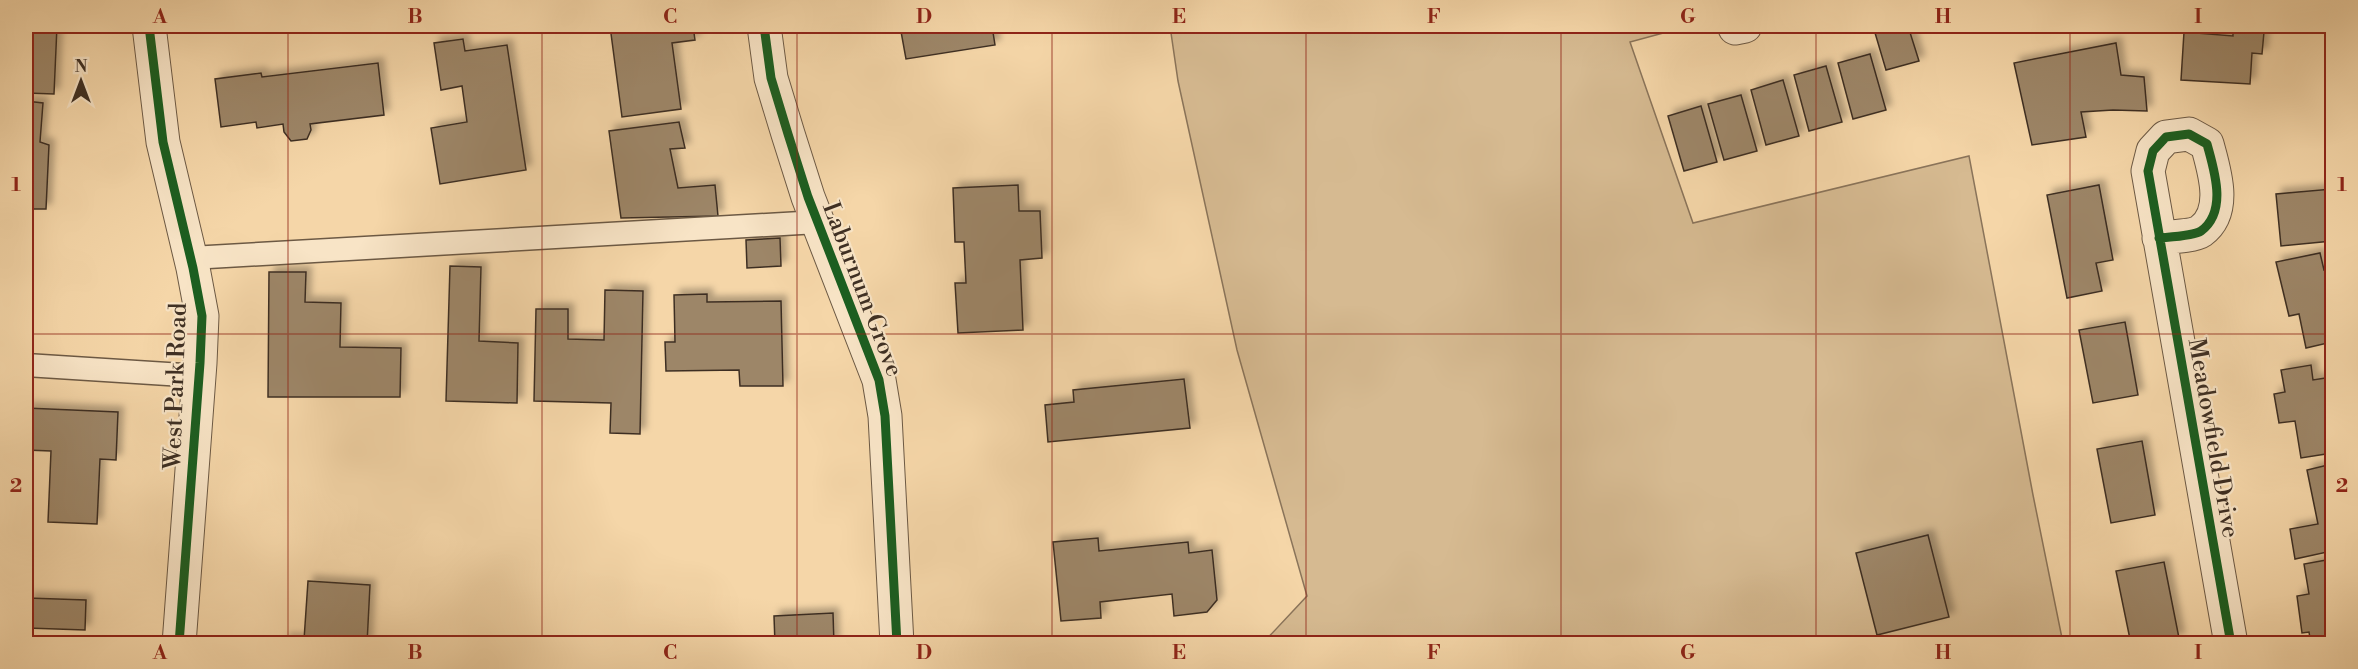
<svg xmlns="http://www.w3.org/2000/svg" width="2358" height="669" font-family="'Libre Bodoni',serif">
	<style>
		.green { fill: #d6ba91; stroke: #8a745a; stroke-width: 1.5 }
		.building { fill: #9d8668; stroke: #3e2f23; stroke-width: 1.5; filter: url(#shadow) }
		.lines { fill: none; stroke-linecap: round; stroke-linejoin: round }
		.lane-casing { stroke: #6c5944; stroke-width: 25 }
		.street-casing { stroke: #6c5944; stroke-width: 35 }
		.lane { stroke: #f8e4c6; stroke-width: 22 }
		.street { stroke: #f8e4c6; stroke-width: 33 }
		.cycleway-casing { stroke: #f8e4c6; stroke-width: 13 }
		.cycleway { stroke: #1b5e20; stroke-width: 9 }
		.grid { fill: none; stroke: #8f2418; stroke-width: 1.5; stroke-opacity: 0.55 }
		.labels { text-anchor: middle; stroke-width: 4.5; stroke-linejoin: round; paint-order: stroke }
		.street-label { font-size: 24px; fill: #3e2f23; stroke: #f8e4c6 }
		.neatline { fill: none; stroke: #8f2418; stroke-width: 2 }
		.grid-label { font-size: 20px; text-anchor: middle; font-weight: bold; fill: #8f2418 }
	</style>
	<defs>
		<filter id="shadow"><feDropShadow dx="5.5" dy="-5.5" stdDeviation="3" flood-color="#0004"/></filter>
	</defs>
	<rect width="100%" height="100%" fill="#f5d6a8"/>
	<filter id="stains"><feTurbulence type="fractalNoise" baseFrequency=".00333" numOctaves="4"/><feColorMatrix values="0 0 0 0 .2 0 0 0 0 .09 0 0 0 0 .02 0 0 0 .5 -.17"/></filter>
	<radialGradient id="worn" r=".72"><stop offset=".6" stop-color="#630" stop-opacity="0"/><stop offset="1" stop-color="#630" stop-opacity=".3"/></radialGradient>
	<!-- green -->
	<path class="green" d="M1170,26h519l-59,16 63,181 276,-67 64,339 30,148h-800l44,-47 -70,-246 -59,-269z"/>
	<!-- building -->
	<path class="building" d="M26,26h31l-3,68 -28,-1z
		M610,26h83l2,14 -23,3 9,66 -59,8z
		M900,26h92l3,19 -89,14z
		M1873,26h35l11,35 -33,9z
		M2233,30l31,2 -2,22 -10,-1 -2,31 -69,-4 3,-48 49,4z
		M463,39l2,12 42,-6 19,125 -86,14 -9,-56 36,-6 -5,-36 -21,4 -7,-47z
		M2116,43l5,32 23,2 3,34 -34,-1 -32,2 5,25 -54,8 -18,-82z
		M1870,54l16,56 -33,9 -15,-56z
		M378,63l6,52 -74,9 1,6 -4,9 -16,2 -7,-9 -1,-8 -26,4 -1,-6 -35,5 -6,-48 46,-6 1,4z
		M1826,66l16,56 -33,9 -15,-56z
		M1783,80l16,56 -33,9 -15,-55z
		M1741,95l16,56 -33,9 -16,-56z
		M26,101l17,2 -3,39 9,3 -3,64h-20z
		M1701,106l16,56 -33,9 -16,-55z
		M679,122l6,26 -15,1 8,39 37,-3 3,31 -97,2 -12,-87z
		M1018,185l1,26h21l2,47 -22,2 3,70 -65,3 -3,-50h11l-2,-41h-9l-2,-54z
		M2099,185l14,75 -17,3 6,28 -35,7 -20,-103z
		M2332,189v52l-51,5 -5,-52z
		M780,238l1,28 -34,2 -1,-28z
		M2320,253l4,17 8,-2v74l-26,6 -7,-34 -10,2 -13,-54z
		M450,266l31,1 -2,74 39,2 -1,60 -71,-2z
		M269,272h37l-1,30 36,1 -1,44 61,1 -1,49h-132z
		M605,290l38,1 -3,143 -30,-1 1,-30 -77,-2 2,-92h32v30l36,1z
		M707,294v8l74,-1 2,85h-43l-1,-16 -73,1 -1,-29h10l-1,-47z
		M2125,322l13,73 -45,8 -14,-73z
		M2311,365l2,15 19,-3v76l-31,5 -6,-37 -16,2 -5,-29 11,-2 -4,-22z
		M1184,379l6,49 -142,14 -3,-37 29,-3 -1,-12z
		M26,408l92,4 -2,48 -16,-1 -3,65 -49,-2 3,-71 -25,-1z
		M2142,441l13,74 -44,8 -14,-74z
		M2332,464v87l-37,8 -5,-30 28,-5 -11,-54z
		M1928,535l21,82 -72,18 -21,-82z
		M1098,538l1,13 89,-9 1,11 23,-3 5,50 -10,12 -33,4 -2,-22 -72,8 1,16 -40,3 -8,-79z
		M2332,559v85h-21l-2,-12 -7,1 -5,-37 12,-2 -5,-30z
		M2164,562l15,76 -28,6h-20l-15,-73z
		M308,581l62,4 -3,59h-83l1,-5 19,1z
		M28,598l58,2 -1,30 -58,-2z
		M833,613l1,31h-59l-1,-28z"/>
	<g class="lines">
		<!-- lane casing -->
		<g class="lane-casing">
			<path id="lane" d="M191,258l627,-36
				M26,365l173,11"/>
		</g>
		<!-- street casing -->
		<g class="street-casing">
			<path id="street" d="M149,26l14,116 30,126 9,48 -2,47 -21,281
				M764,26l7,52 17,56 20,63 71,183 6,36 12,228
				M1735,28l10,-2
				M2159,238c10,-1 35,-2 42,-7 27,-20 13,-61 6,-87l-18,-10 -23,3 -13,14 -5,20 83,473"/>
		</g>
		<!-- lane -->
		<use href="#lane" class="lane"/>
		<!-- street -->
		<use href="#street" class="street"/>
		<!-- cycleway casing -->
		<g class="cycleway-casing">
			<path id="cycleway" d="M149,26l14,116 30,126 9,48 -2,47 -21,281
				M764,26l7,52 17,56 20,63 71,183 6,36 12,228
				M2159,238c10,-1 35,-2 42,-7 27,-20 13,-61 6,-87l-18,-10 -23,3 -13,14 -5,20 83,473"/>
		</g>
		<!-- cycleway -->
		<use href="#cycleway" class="cycleway"/>
	</g>
	<!-- grid -->
	<path class="grid" d="M288,26v618M542,26v618M797,26v618M1052,26v618M1306,26v618M1561,26v618M1816,26v618M2070,26v618M26,334h2306"/>
	<g class="labels">
		<!-- street labels -->
		<g class="street-label">
			<text transform="translate(863 289) rotate(69)" y="8">Laburnum Grove</text>
			<text transform="translate(175 386) rotate(-88)" y="8">West Park Road</text>
			<text transform="translate(2214 438) rotate(80)" y="8">Meadowfield Drive</text>
		</g>
	</g>
	<!-- margin -->
	<rect width="2358" height="669" fill="none" stroke="#f5d6a8" stroke-width="66"/>
	<!-- north arrow -->
	<g transform="translate(81 81)" stroke="#f8e4c6" stroke-width="4.5" paint-order="stroke">
	<path d="M0-4.5L10 22L0 15L-10 22Z" fill="#3e2f23"/>
	<text y="-9" font-size="16" font-weight="bold" text-anchor="middle" fill="#3e2f23">N</text>
	</g>
	<rect x="33" y="33" width="2292" height="603" class="neatline"/>
	<g class="grid-label">
		<text x="160" y="23">A</text>
		<text x="415" y="23">B</text>
		<text x="670" y="23">C</text>
		<text x="924" y="23">D</text>
		<text x="1179" y="23">E</text>
		<text x="1434" y="23">F</text>
		<text x="1688" y="23">G</text>
		<text x="1943" y="23">H</text>
		<text x="2198" y="23">I</text>
		<text x="16" y="191">1</text>
		<text x="2342" y="191">1</text>
		<text x="16" y="492">2</text>
		<text x="2342" y="492">2</text>
		<text x="160" y="659">A</text>
		<text x="415" y="659">B</text>
		<text x="670" y="659">C</text>
		<text x="924" y="659">D</text>
		<text x="1179" y="659">E</text>
		<text x="1434" y="659">F</text>
		<text x="1688" y="659">G</text>
		<text x="1943" y="659">H</text>
		<text x="2198" y="659">I</text>
	</g>
	<rect width="100%" height="100%" filter="url(#stains)"/>
	<rect width="100%" height="100%" fill="url(#worn)"/>
</svg>
